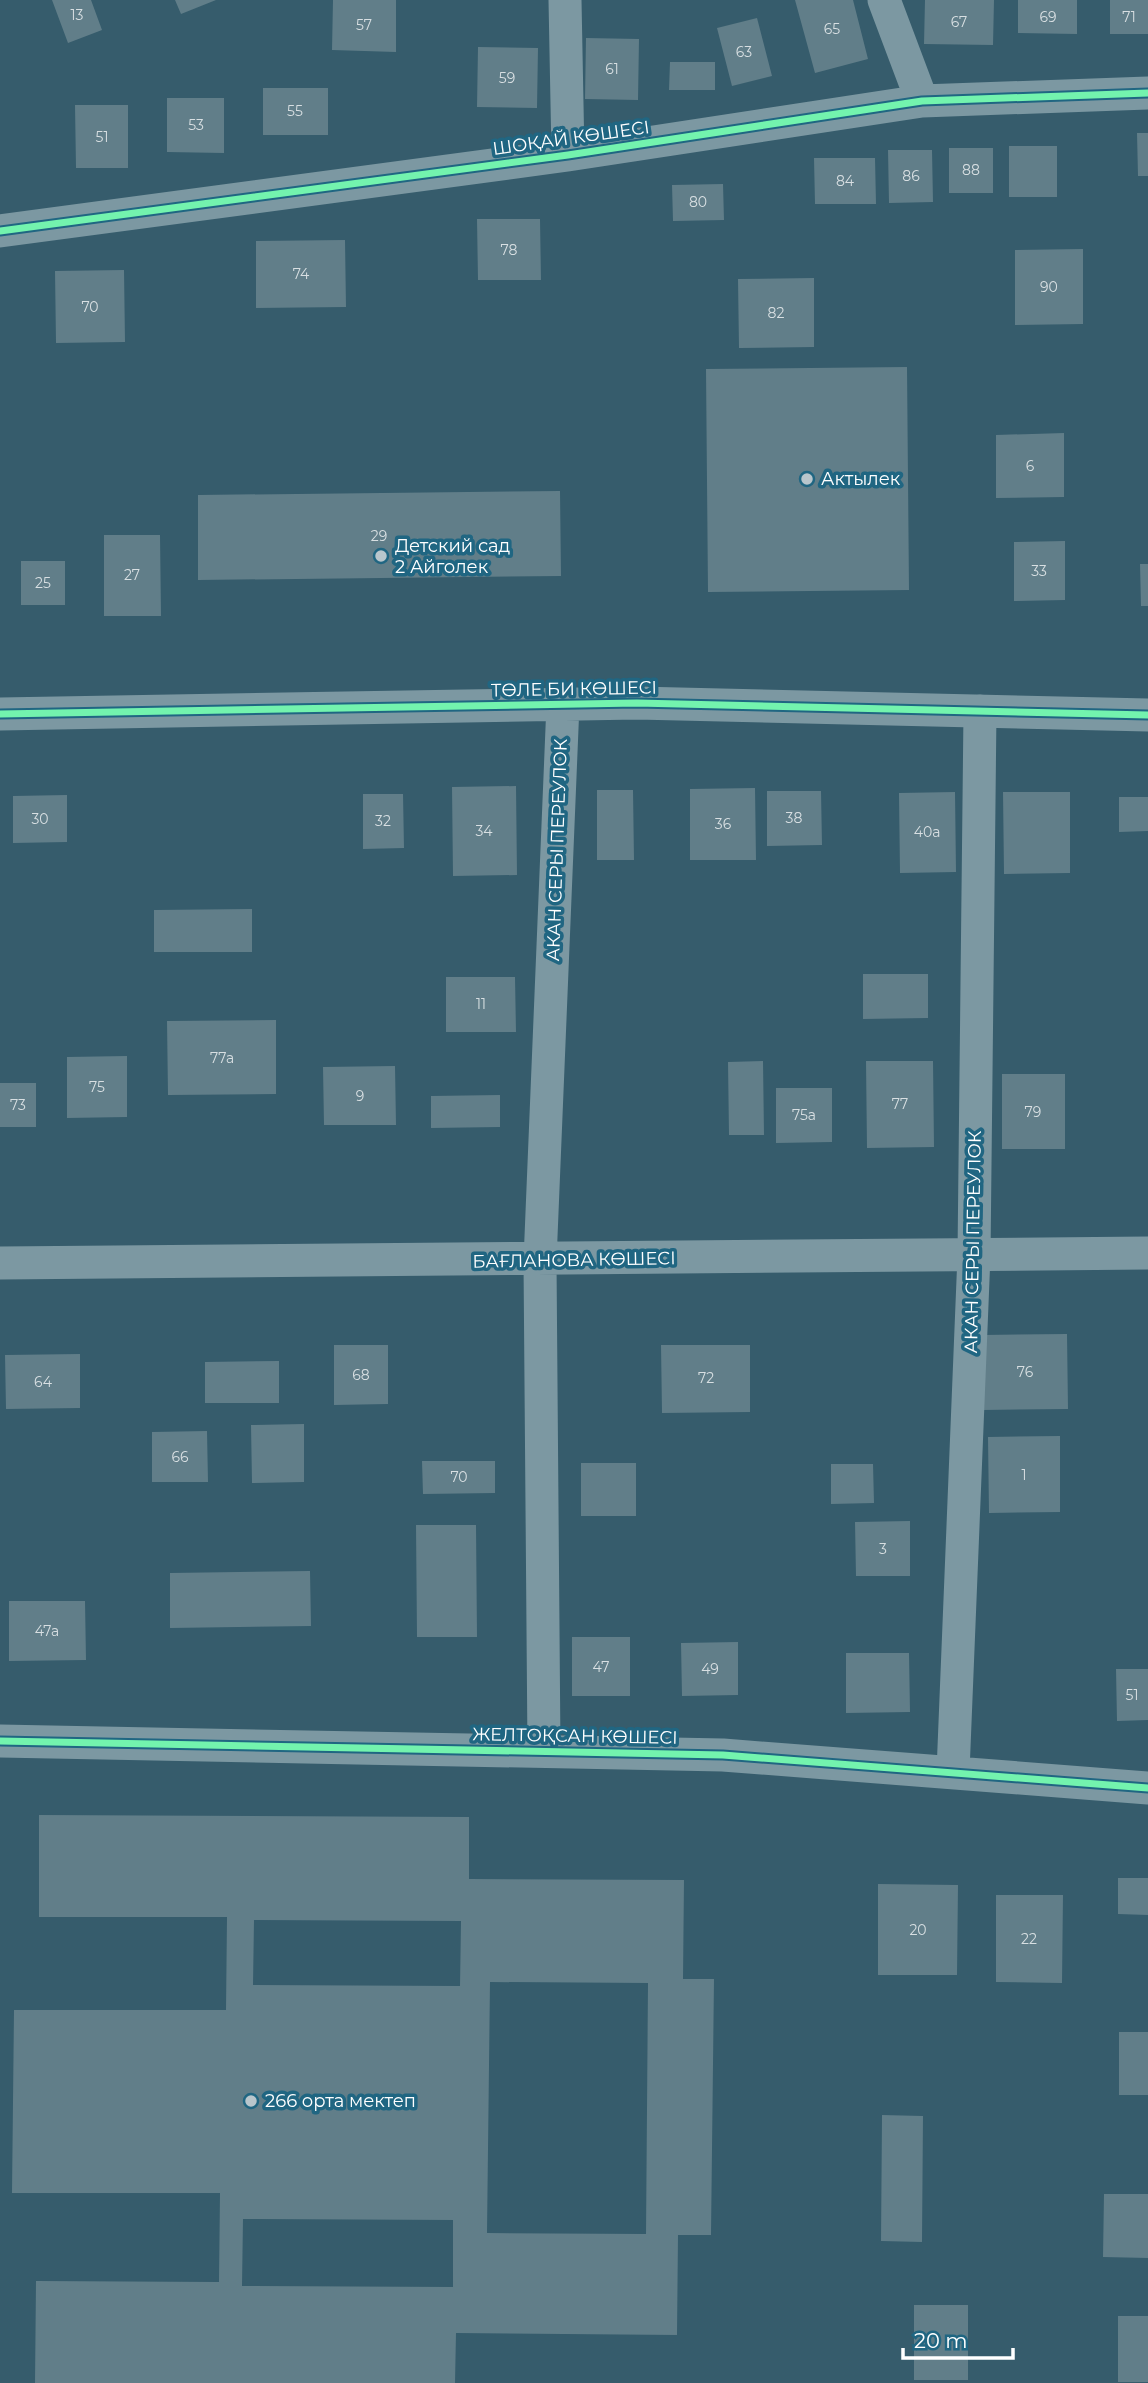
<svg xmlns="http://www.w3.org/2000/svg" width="1148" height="2383" font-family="Montserrat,sans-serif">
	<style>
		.building { fill: #617e89; fill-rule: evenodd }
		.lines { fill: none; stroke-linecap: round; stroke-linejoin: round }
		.street { stroke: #7c98a2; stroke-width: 33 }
		.cycleway-casing { stroke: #206682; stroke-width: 11 }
		.cycleway { stroke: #73f3ae; stroke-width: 7 }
		.poi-dot { fill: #b9c6cc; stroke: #206682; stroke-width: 2.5 }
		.labels { text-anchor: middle; stroke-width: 7; stroke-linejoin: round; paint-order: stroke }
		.number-label { font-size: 14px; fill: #d8dfe2 }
		.street-label { font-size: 18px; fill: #fff; stroke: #206682 }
		.poi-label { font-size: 18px; fill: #fff; stroke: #206682; text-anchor: start }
	</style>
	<rect width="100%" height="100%" fill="#365c6c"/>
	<!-- building -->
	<path class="building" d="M52,0h39l11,30 -34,13z
		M175,0h41l-35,14z
		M333,0h63v52l-64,-2z
		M795,0h58l15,59 -53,14z
		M925,0h69l-1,45 -69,-1z
		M1018,0h59v34l-59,-1z
		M1110,0h38v34h-38z
		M757,18l15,58 -40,10 -15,-58z
		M586,38l53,1 -1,61 -53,-1z
		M478,47l60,1 -1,60 -60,-1z
		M670,62h45v28h-46z
		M263,88h65v47h-65z
		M167,98h57v55l-57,-1z
		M75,105h53v63h-52z
		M1137,133h11v43h-10z
		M1009,146h48v51h-48z
		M949,148h44v45h-44z
		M888,150h44l1,52 -44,1z
		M814,158h61l1,46h-61z
		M723,184l1,36 -51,1 -1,-36z
		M477,219h63l1,61h-63z
		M345,240l1,67 -90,1v-67z
		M1083,249v75l-68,1v-75z
		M124,270l1,72 -69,1 -1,-72z
		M814,278v69l-75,1 -1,-69z
		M907,367l2,223 -201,2 -2,-223z
		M1064,433v64l-68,1v-63z
		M560,491l1,85 -363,4v-85z
		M104,535h56l1,81h-57z
		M1065,541v59l-51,1v-59z
		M21,561h44v44h-44z
		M1140,564h8v42h-7z
		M516,786l1,89 -64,1 -1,-89z
		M755,788l1,72h-66v-71z
		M597,790h36l1,70h-37z
		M767,791h54l1,54 -55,1z
		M955,792l1,80 -56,1 -1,-80z
		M1003,792h67v81l-66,1z
		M363,794h40l1,54 -41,1z
		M67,795v47l-54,1v-47z
		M1119,797h29v34l-29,1z
		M252,909v43h-98v-42z
		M863,974h65v44l-65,1z
		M446,977h69l1,55h-70z
		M276,1020v74l-108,1 -1,-74z
		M127,1056v61l-60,1v-61z
		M763,1061l1,74h-35l-1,-73z
		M866,1061h67l1,86 -67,1z
		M395,1066l1,59h-72l-1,-58z
		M1002,1074h63v75h-63z
		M0,1083h36v44h-36z
		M776,1088h56v54l-56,1z
		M500,1095v32l-69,1v-32z
		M1067,1334l1,75 -85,1v-75z
		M334,1345h54v59l-54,1z
		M661,1345h89v67l-88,1z
		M80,1354v54l-74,1 -1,-54z
		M279,1361v42h-74v-41z
		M304,1424v58l-52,1 -1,-58z
		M207,1431l1,51h-56v-50z
		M1060,1436v76l-71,1 -1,-76z
		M422,1461h73v32l-72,1z
		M581,1463h55v53h-55z
		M831,1464h42l1,39 -43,1z
		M910,1521v55h-54l-1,-54z
		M416,1525h60l1,112h-60z
		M310,1571l1,55 -141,2v-55z
		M9,1601h76l1,59 -77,1z
		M572,1637h58v59h-58z
		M738,1642v53l-56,1 -1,-53z
		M846,1653h63l1,59 -64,1z
		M1116,1669h32v51l-31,1z
		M39,1815l430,2v62l215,1 -1,99h31l-3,256h-33l-1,100 -221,-2 -1,50h-420l1,-102 183,1 1,-89h-208l2,-183h212l1,-93h-188zM254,1920l207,1 -1,65 -207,-1zM490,1982l158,1 -2,251 -159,-1zM243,2219l210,1v67l-211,-1z
		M1118,1878h30v37l-30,-1z
		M878,1884l80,1 -1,90h-79z
		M996,1895h67l-1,88 -66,-1z
		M1119,2032h29v63h-29z
		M882,2115l41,1 -1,126 -41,-1z
		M1104,2194h44v64l-45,-1z
		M914,2305h54v75h-54z
		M1118,2316h30v66h-30z"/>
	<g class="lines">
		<!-- street -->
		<path class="street" d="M565,0l3,155
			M884,0l38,101
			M0,231l568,-76 354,-54 226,-8
			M0,714l637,-11 511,12
			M0,1263l1148,-10
			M0,1741l723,14 425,33
			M544,1751l-4,-490 23,-557
			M953,1772l21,-517 6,-544"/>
		<!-- cycleway casing -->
		<g class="cycleway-casing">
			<path id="cycleway" d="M0,231l568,-76 354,-54 226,-8
				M0,714l637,-11 511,12
				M0,1741l723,14 425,33"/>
		</g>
		<!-- cycleway -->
		<use href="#cycleway" class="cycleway"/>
	</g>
	<!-- markers -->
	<g class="poi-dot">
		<circle cx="807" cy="479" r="7"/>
		<circle cx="381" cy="556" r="7"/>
		<circle cx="251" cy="2101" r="7"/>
	</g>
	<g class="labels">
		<!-- number labels -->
		<g class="number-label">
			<text x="77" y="20">13</text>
			<text x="1048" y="22">69</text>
			<text x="1129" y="22">71</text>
			<text x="959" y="27">67</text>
			<text x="364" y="30">57</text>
			<text x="832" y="34">65</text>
			<text x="744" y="57">63</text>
			<text x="612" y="74">61</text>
			<text x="507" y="83">59</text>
			<text x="295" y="116">55</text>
			<text x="196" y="130">53</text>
			<text x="102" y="142">51</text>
			<text x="971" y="175">88</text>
			<text x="911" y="181">86</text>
			<text x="845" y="186">84</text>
			<text x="698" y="207">80</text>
			<text x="509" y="255">78</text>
			<text x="301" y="279">74</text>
			<text x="1049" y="292">90</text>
			<text x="90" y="312">70</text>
			<text x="776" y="318">82</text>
			<text x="1030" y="471">6</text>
			<text x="379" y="541">29</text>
			<text x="1039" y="576">33</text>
			<text x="132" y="580">27</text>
			<text x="43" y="588">25</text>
			<text x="794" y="823">38</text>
			<text x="40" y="824">30</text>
			<text x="383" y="826">32</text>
			<text x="723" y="829">36</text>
			<text x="484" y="836">34</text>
			<text x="927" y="837">40а</text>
			<text x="481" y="1009">11</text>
			<text x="222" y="1063">77а</text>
			<text x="97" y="1092">75</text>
			<text x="360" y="1101">9</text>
			<text x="900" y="1109">77</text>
			<text x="18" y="1110">73</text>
			<text x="1033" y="1117">79</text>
			<text x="804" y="1120">75а</text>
			<text x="1025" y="1377">76</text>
			<text x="361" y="1380">68</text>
			<text x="706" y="1383">72</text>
			<text x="43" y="1387">64</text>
			<text x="180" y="1462">66</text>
			<text x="1024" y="1480">1</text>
			<text x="459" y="1482">70</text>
			<text x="883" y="1554">3</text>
			<text x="47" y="1636">47а</text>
			<text x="601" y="1672">47</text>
			<text x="710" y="1674">49</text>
			<text x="1132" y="1700">51</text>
			<text x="918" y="1935">20</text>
			<text x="1029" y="1944">22</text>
		</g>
		<!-- street labels -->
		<g class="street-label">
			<text transform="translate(571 138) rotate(-8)" y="6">ШОҚАЙ КӨШЕСІ</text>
			<text transform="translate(574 689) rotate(-1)" y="6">ТӨЛЕ БИ КӨШЕСІ</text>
			<text transform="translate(557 850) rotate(-88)" y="6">АКАН СЕРЫ ПЕРЕУЛОК</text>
			<text transform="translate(973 1242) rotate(-89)" y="6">АКАН СЕРЫ ПЕРЕУЛОК</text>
			<text transform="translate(574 1260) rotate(-1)" y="6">БАҒЛАНОВА КӨШЕСІ</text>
			<text transform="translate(575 1736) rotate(1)" y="6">ЖЕЛТОҚСАН КӨШЕСІ</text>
		</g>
		<!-- poi labels -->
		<g class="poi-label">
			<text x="821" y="485">Актылек</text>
			<text x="395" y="552">Детский сад<tspan x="395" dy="21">2 Айголек</tspan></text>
			<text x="265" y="2107">266 орта мектеп</text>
		</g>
	</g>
	<!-- scale -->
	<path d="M903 2348v10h110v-10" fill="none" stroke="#ffffff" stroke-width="3.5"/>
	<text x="914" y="2348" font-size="21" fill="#ffffff" stroke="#206682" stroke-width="5" paint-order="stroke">20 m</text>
</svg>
